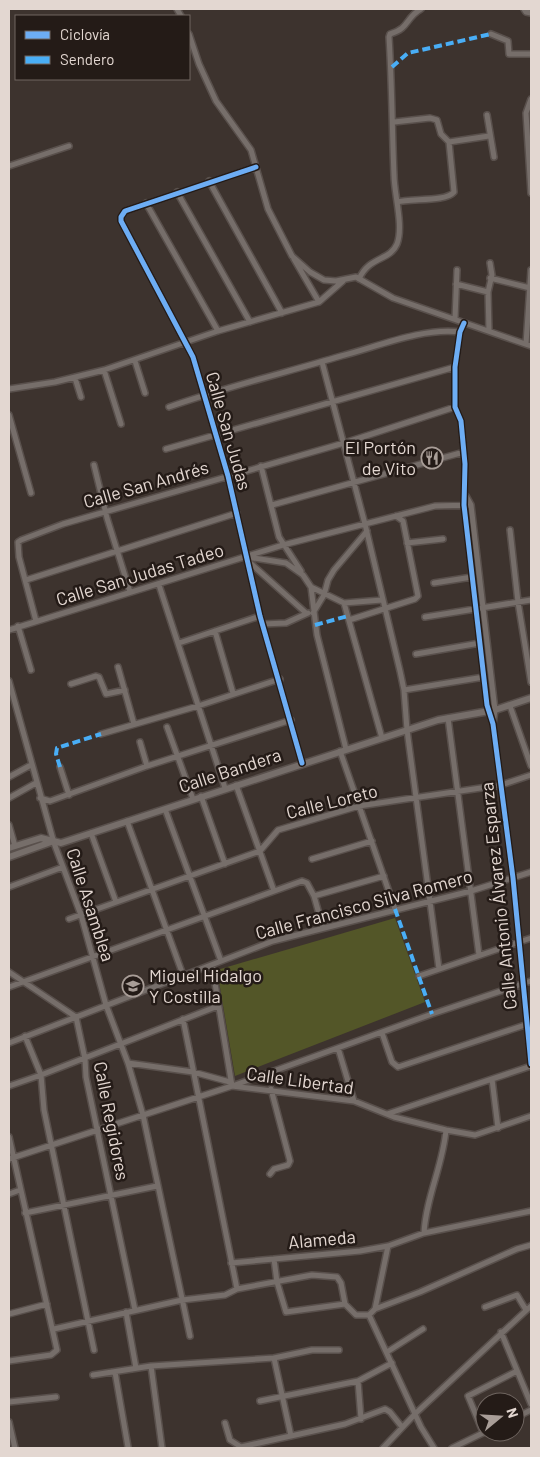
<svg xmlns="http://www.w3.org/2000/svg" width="540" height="1457" font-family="Barlow,sans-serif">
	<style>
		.green { fill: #535628 }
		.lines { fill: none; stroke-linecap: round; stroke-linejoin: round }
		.minor-casing { stroke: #59504c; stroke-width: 8 }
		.tertiary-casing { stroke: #59504c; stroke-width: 9 }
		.minor { stroke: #766e6a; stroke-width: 5 }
		.tertiary { stroke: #766e6a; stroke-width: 6 }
		.quiet { stroke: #49aef6; stroke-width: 4; stroke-dasharray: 8 4; stroke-linecap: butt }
		.cycleway-casing { stroke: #241b17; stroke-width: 8 }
		.cycleway { stroke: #6dadf4; stroke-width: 5 }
		.labels { text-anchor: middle; stroke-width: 5; stroke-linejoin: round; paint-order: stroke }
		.street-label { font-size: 18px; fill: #e3d7d1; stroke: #241b17 }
		.poi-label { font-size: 18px; fill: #e3d7d1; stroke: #241b17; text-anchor: end }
	</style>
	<rect width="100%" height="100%" fill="#3d332e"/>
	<!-- green -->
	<path class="green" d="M395,918l30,84 -190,74 -18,-106z"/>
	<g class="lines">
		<!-- minor casing -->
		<g class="minor-casing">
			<path id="minor" d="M177,9l4,7
				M524,9l2,3 5,1
				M189,34l10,30 17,37 35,49 17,59 24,47 18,16 14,8 12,1 20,-4 37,21 138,48
				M491,34l17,7 1,13h22
				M531,99l-5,14 5,80
				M487,115l7,42
				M394,122l36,-4 7,2 4,14 8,8 5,50c-8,10 -43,6 -57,10
				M449,142l40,-6
				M9,166l60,-20
				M256,167l-131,44 -4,6v4l72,136 35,119 32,140 42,147
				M209,181l73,132
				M177,192l73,130
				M146,203l72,128
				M294,259l25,43
				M490,278l40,10
				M359,279c10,-23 31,-18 38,-35 7,-18 -3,-50 -3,-69 -2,-46 -2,-92 -5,-138l1,-3c20,-6 15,-16 31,-25
				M456,284l32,8
				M455,319l2,-49
				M464,323l-4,9 -5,35v40l6,14 4,43 -1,41 23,200 6,19 20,154 18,186
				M489,331l-1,-39 4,-17 -2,-12
				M526,344l5,-74
				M135,361l10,32
				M322,362l43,162 35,147 4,19 3,40 32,239
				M104,370l17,54
				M75,378l6,19
				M9,389l46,-7 49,-12 114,-39 101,-29 24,-21
				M169,407c57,-20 115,-34 172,-51 35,-9 83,-29 119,-24
				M9,415l22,78
				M166,449l289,-82
				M94,465l13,53 23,74
				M261,466l18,71 22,34
				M466,496l5,9 24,205 -2,14
				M272,505l192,-53
				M510,530l8,72 13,80
				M407,543l36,-4
				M247,557l39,6 17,12 8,12 33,16 38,135
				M247,560l59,53
				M26,580l211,-67
				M434,583l38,-6
				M159,585l66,203
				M311,587l6,48 29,114
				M344,603l38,-3
				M313,613l11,-18 4,-15 6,-10 33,-39
				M425,617l106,-17
				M349,620l66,-21 3,-3 -15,-75 -7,-5
				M36,621l-17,-64 -1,-15 3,-2 42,-16 281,-81 111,-36
				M263,624l23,-1 22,-10
				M18,626l13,44
				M9,630l274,-85 152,-39 36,-1
				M215,631l18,62
				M179,643l81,-27
				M416,654l64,-11
				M118,667l16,57
				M9,681l45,162 27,72 25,90 22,58 15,52 47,221
				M71,684l25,-8 3,1 7,17 19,-4
				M404,690l80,-13
				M510,706l21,60
				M448,718l31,237
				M167,727l26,72
				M101,734l97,-28 82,-27
				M140,742l7,24
				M340,751l55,158
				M60,767l9,28
				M9,777l22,-12
				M236,785l38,106
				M201,796l24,68
				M9,798l27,-15
				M40,798l10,3 97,-35 144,-46
				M165,809l56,152
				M127,821l56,154
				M9,825l6,21
				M91,833l25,69
				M312,859l60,-18
				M9,887l54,-20
				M314,896l70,-20
				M69,919l191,-68 18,-21 81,-24 142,-21 30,-10
				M212,965l20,121
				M9,972l67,45 9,42 1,18 49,233
				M419,976l112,-38
				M9,987l293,-106 5,2 7,13 9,32
				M183,1019l54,270
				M382,1033l10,29 6,5 133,-44
				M9,1043l264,-102 198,-50 60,-19
				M338,1048l16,53
				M128,1063l65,9 37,10
				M492,1079l6,49
				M235,1085l197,-71 99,-33
				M9,1086l32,-11 -16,-39
				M387,1114l144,-48
				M9,1137l48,213 -6,5 -42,6
				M9,1159l223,-73 122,15 40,16 52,13 29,5 56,-19
				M270,1174l4,-5 14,-4 2,-4 -19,-72
				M9,1194l11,-4
				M25,1213l132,-27
				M424,1233c2,-36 19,-68 22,-103
				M388,1246l-13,63 -6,6 52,112 13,21
				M231,1263l43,-4
				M345,1304l-59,8 -9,-30 -3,-23 86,-8 28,-5 36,-13 107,-22
				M485,1307l32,-12 9,15
				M375,1309l45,-17 97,-43 14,-4
				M126,1312l10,56
				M9,1314l38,-10
				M54,1329l128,-29 43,-5 12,-6 75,-14 25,2 4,6 4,21 11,11h13
				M501,1332l30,72
				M94,1350l-50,-240 -3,-35 177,-69
				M387,1352l36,-23
				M274,1358l17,78
				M151,1366l11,82
				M115,1372l13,75
				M93,1375l58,-9 123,-8 38,-8h27
				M358,1381l3,38
				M260,1401l98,-20 34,-18
				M9,1402l47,-5
				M515,1418l16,-8
				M9,1422l6,26
				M225,1423l5,17 11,7 104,-23 40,-15 5,3 12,15
				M483,1432l-15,-36 49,-25
				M383,1448l33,-35 115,-107
				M452,1448l33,-16"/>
		</g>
		<!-- tertiary casing -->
		<g class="tertiary-casing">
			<path id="tertiary" d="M9,848l32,-10 20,5 377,-123 57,-10 36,-12
				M9,857l42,-15"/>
		</g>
		<!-- minor -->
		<use href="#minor" class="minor"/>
		<!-- tertiary -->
		<use href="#tertiary" class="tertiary"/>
		<!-- quiet -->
		<path class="quiet" d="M392,67l16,-14 83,-19
			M315,625l33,-9
			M60,767l-4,-13 1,-6 44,-14
			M395,909l37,105"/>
		<!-- cycleway casing -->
		<g class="cycleway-casing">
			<path id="cycleway" d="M256,167l-131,44 -4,6v4l72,136 35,119 32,140 42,147
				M464,323l-4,9 -5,35v40l6,14 4,43 -1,41 23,200 6,19 20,154 18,186"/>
		</g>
		<!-- cycleway -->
		<use href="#cycleway" class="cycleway"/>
	</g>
	<!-- icons -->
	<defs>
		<g id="restaurant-ring" transform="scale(1.125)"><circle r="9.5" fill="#241b17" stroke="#a99e98" stroke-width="1.5"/><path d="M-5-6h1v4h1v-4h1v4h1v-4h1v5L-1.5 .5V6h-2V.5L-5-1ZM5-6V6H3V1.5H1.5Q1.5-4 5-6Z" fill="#a99e98"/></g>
		<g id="school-ring" transform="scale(1.125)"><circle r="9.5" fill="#241b17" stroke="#a99e98" stroke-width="1.5"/><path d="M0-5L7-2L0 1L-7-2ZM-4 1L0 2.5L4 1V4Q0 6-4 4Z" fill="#a99e98"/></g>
	</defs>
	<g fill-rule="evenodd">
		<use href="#restaurant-ring" x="432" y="458"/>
		<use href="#school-ring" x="133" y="986"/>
	</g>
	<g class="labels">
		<!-- street labels -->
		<g class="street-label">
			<text transform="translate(228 431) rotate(74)" y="6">Calle San Judas</text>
			<text transform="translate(146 485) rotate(-16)" y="6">Calle San Andrés</text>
			<text transform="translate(140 575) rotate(-17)" y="6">Calle San Judas Tadeo</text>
			<text transform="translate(230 771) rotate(-18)" y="6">Calle Bandera</text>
			<text transform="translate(332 802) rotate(-14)" y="6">Calle Loreto</text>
			<text transform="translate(499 896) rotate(-96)" y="6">Calle Antonio Álvarez Esparza</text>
			<text transform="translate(90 905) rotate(72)" y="6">Calle Asamblea</text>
			<text transform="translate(364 905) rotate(-15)" y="6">Calle Francisco Silva Romero</text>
			<text transform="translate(300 1081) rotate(8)" y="6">Calle Libertad</text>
			<text transform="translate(111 1121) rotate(79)" y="6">Calle Regidores</text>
			<text transform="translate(322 1240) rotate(-5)" y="6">Alameda</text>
		</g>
		<!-- poi labels -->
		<g class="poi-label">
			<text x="416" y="454">El Portón<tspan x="416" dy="21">de Vito</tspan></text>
			<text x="149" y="982" text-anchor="start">Miguel Hidalgo<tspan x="149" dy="21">Y Costilla</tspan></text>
		</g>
	</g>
	<!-- border -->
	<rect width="540" height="1457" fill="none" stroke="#e3d7d1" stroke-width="20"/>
	<!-- legend -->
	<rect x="15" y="15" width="175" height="65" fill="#241b17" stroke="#706661"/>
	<rect x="25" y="31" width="25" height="8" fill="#6dadf4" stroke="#706661"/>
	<text x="60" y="40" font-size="15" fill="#e3d7d1">Ciclovía</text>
	<rect x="25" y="56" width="25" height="8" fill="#49aef6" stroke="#706661"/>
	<text x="60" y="65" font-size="15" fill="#e3d7d1">Sendero</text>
	<!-- north arrow -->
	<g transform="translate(500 1417) rotate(72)"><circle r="24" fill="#241b17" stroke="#706661"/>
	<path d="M0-4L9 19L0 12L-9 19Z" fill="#a99e98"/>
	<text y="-8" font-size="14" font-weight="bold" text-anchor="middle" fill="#e3d7d1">N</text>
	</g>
</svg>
